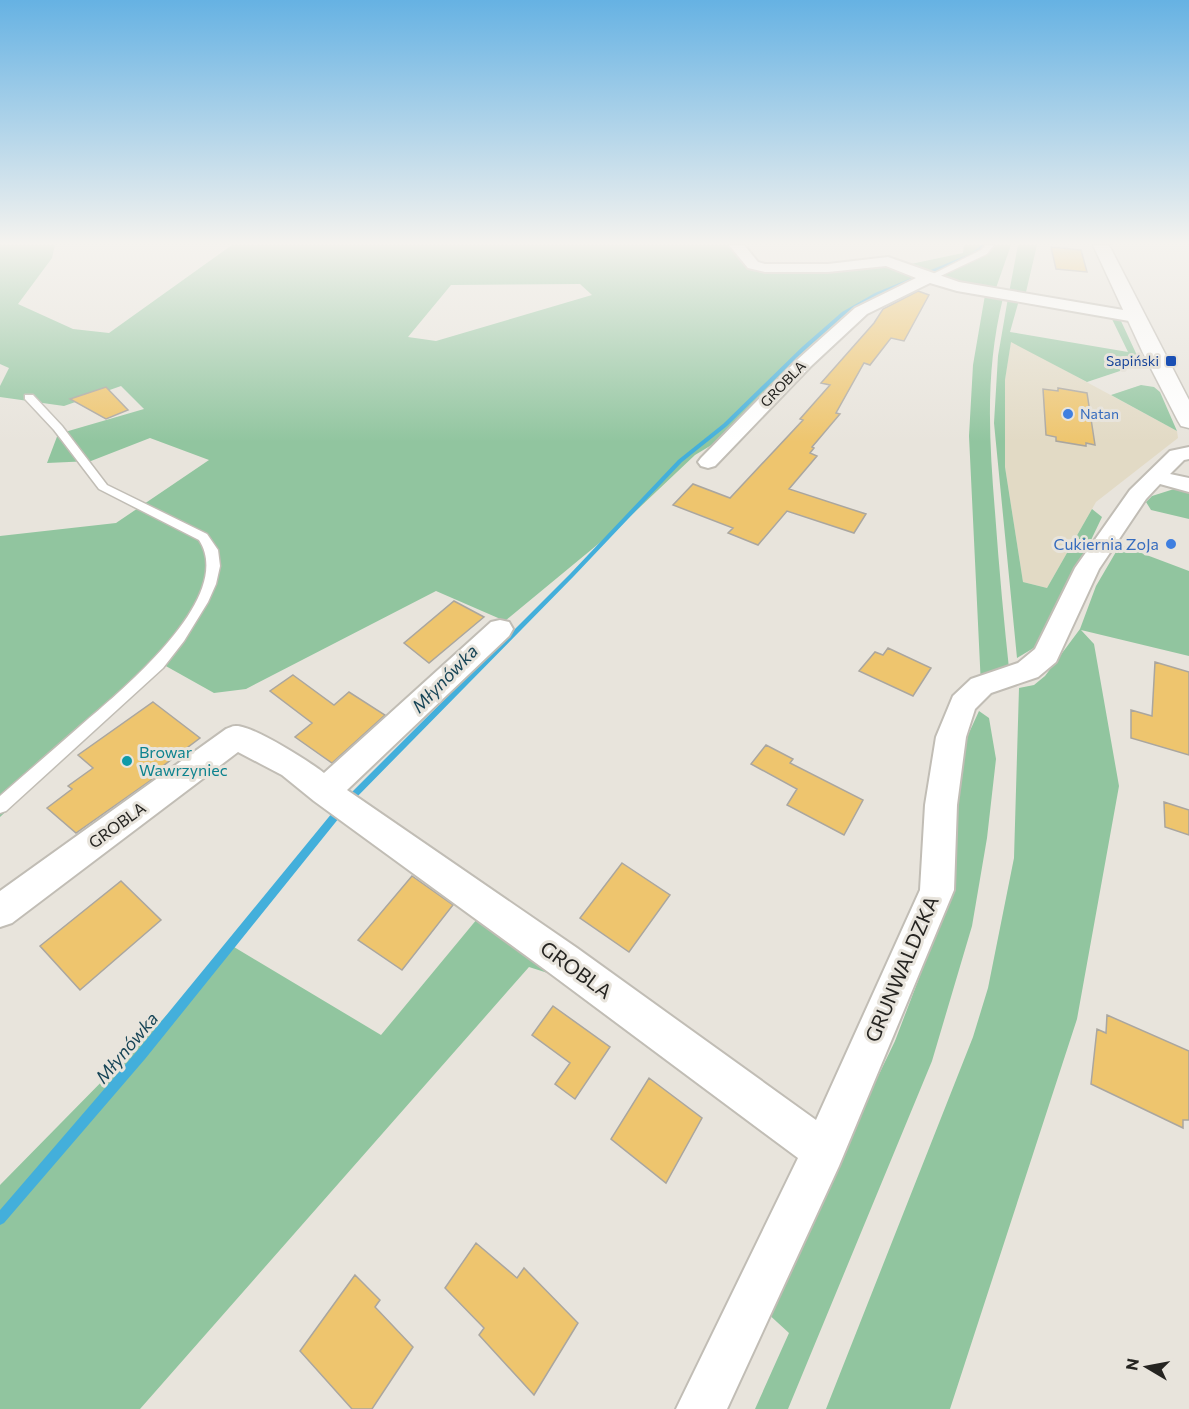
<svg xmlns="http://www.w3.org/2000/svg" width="1189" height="1409" font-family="Commissioner,sans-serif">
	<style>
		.commercial { fill: #e2dac5 }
		.green { fill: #91c59f; fill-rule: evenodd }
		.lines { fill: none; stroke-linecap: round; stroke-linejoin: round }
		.stream { fill: #43afdb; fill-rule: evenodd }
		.building { fill: #eec56e; stroke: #aaa69f; stroke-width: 1.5 }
		.lane-casing { stroke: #c1bdb5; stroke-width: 3 }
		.street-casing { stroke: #c1bdb5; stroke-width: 4 }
		.primary-casing { stroke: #c1bdb5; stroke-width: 3 }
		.lane { fill: #fff; fill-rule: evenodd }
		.street { fill: #fff; fill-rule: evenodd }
		.primary { fill: #fff; fill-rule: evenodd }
		.transit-dot { fill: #1a4fb4; stroke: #e8e4dc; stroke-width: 2 }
		.shop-dot { fill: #3f7fe0; stroke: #e8e4dc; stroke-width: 2 }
		.culture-dot { fill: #0f9aa8; stroke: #e8e4dc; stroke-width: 2 }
		.labels { text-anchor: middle; stroke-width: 6; stroke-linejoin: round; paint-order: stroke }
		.far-transit-label { font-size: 14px; fill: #164399; stroke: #e8e4dc; text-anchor: end }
		.far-street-label { font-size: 14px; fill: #252421; stroke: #e8e4dc }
		.far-shop-label { font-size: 14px; fill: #366cbe; stroke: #e8e4dc; text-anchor: start }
		.shop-label { font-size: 16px; fill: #366cbe; stroke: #e8e4dc; text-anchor: end }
		.culture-label { font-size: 16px; fill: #0d838f; stroke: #e8e4dc; text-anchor: start }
		.street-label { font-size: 16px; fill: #252421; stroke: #e8e4dc }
		.water-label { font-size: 18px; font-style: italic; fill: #174557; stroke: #e8e4dc }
		.near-street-label { font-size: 20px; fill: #252421; stroke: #e8e4dc }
	</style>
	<rect width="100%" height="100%" fill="#e8e4dc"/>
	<!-- commercial -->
	<path class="commercial" d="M1011,341l166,90 1,7 -82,64 -49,86 -24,-6 -18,-115v-87z"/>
	<!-- green -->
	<path class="green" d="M0,245h55l-3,13 -34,46 55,25 36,4 123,-88h506l15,20 128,-1 42,13 -62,32 -141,131 -25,15 -75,71 -115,95 -69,-30 -190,98 -32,4 -50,-28 -164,152v-281l116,-13 93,-63 -59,-22 -59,23 -44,2 11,-29 86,-25 -23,-23 -57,20 -64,-9v-11l9,-18 -9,-4zM580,284l12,11 -156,46 -28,-4 43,-52z
		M964,245h24l-6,6 -47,22h-11l-18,-8 57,-12z
		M992,245h19l-15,43 -46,-6 -10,-7z
		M1018,245h19l-11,47 43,9 -60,-8z
		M985,295l18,3c-18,73 -14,140 -8,214 4,56 9,111 15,166l-29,8 -12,-250 4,-71z
		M1008,298l11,2 -9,32 118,20 -17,-35 10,4 20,43 -54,18 -76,-40 -6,38v87l18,115 24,6 45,-79 10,8 -60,126 -25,15 -23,-235 4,-67z
		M1141,385l13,2 6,5 17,39 -66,-36z
		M1174,489l15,2v28l-38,-9 -5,-8 6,-6z
		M1120,545l69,26v85l-108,-26 13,14 25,142 -42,233 -127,390h-124l147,-372 15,-49 26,-130 5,-170 15,-3 11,-9 35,-47 16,-43z
		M979,711l10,7 7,41 -9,79 -15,88 -40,135 -144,348h-33l34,-76 -24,-22 130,-270 50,-131 6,-18 10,-126 7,-31z
		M487,907l120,85 -78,-25 -389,442h-140v-224l234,-238 147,88z"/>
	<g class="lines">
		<!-- stream -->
		<path class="stream" d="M981,245h5l-12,10 -97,40 -31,19 -40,35 -79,77 -45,36 -108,114 -223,227 -3,2 -3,-2 -1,-2 1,-2 225,-225 108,-114 45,-36 79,-77 40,-35 33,-19 97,-40z
			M340,806l3,1 1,3 -1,3 -198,246 -141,164 -4,2v-15l137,-159 200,-244z"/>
	</g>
	<!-- building -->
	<path class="building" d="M1051,247l30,3 6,22 -31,-3z
		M918,291l11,4 -25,46 -13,-3 -21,27 -6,-2 -28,50 4,1 -28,33 2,1 -4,5 7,3 -28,33 77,25 -12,19 -67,-22 -29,34 -30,-12 5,-5 -60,-23 20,-21 37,14 73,-78 -3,-1 30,-34 -9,-2 53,-60 9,-14z
		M106,387l22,23 -22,9 -36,-20z
		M1058,388l29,5 8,52 -9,-2v3l-30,-5v-4l-10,-2 -3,-46 15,2z
		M454,601l30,16 -55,46 -25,-20z
		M888,648l43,20 -18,28 -54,-25 16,-19 8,3z
		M1155,662l34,10v83l-58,-17v-28l21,6z
		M293,675l41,30 15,-13 36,23 -53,48 -37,-26 17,-14 -42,-32z
		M153,702l47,36 -49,37 3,3 -78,55 -29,-25 25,-19 -4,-3 25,-18 -15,-13z
		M766,745l27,14 -3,4 73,37 -19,35 -57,-30 10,-16 -46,-25z
		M1164,802l25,8v25l-24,-8z
		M622,863l48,32 -41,57 -49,-34z
		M412,876l41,29 -51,65 -44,-30z
		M121,881l40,39 -81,70 -40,-44z
		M553,1006l57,41 -35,52 -20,-15 15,-21 -38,-28z
		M1107,1015l82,36v69h-6v8l-92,-44 6,-55 9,4z
		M649,1078l53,40 -36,65 -55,-44z
		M476,1243l41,35 7,-10 54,55 -44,72 -55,-60 5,-7 -39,-40z
		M355,1275l25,25 -5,7 38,40 -41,62h-20l-52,-58z"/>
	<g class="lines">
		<!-- lane casing -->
		<g class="lane-casing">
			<path id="lane" d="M986,245h8l-7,9 -55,26 -7,-2 56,-28z
				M25,395h8l29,31 45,59 100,49 11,16 2,16 -4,18 -8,18 -24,39 -21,27 -157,143 -6,2v-17c26,-23 53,-46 79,-69 39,-34 158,-129 120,-187l-100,-51 -45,-59 -29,-31z"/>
		</g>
		<!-- street casing -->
		<g class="street-casing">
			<path id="street" d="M729,245h15l14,17 7,2h63l60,-7 71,25 176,30 8,5 -8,5 -178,-31 -27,-8 -63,31 -57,53 -95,99 -7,2 -7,-2 -3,-4 3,-4 97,-99 57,-51 61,-30 -30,-12 -58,6h-63l-17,-4z
				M1189,447v12l-5,1 -14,14 19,4v14l-29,-8 -14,15 -47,70 -43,93 -18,15 -47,16 -16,16 -9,28 -9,68 -3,85 -115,276 -112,243h-51l122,-251 -247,-184 -237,-173 -32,-26 -44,-23 -226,171 -12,4v-36l226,-162c3,-1 6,-3 9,-3 16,-2 75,36 89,47l167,-151 9,-2 9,2 4,7 -4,7 -162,154 230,158 239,172 104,-230 5,-85 11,-68 17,-41 18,-17 47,-16 17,-14 40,-81 55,-78 40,-39z"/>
		</g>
		<!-- primary casing -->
		<g class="primary-casing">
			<path id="primary" d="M1093,245h16l80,155v28l-8,-2 -3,-5 -35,-68z"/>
		</g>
		<!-- lane -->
		<use href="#lane" class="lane"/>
		<!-- street -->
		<use href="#street" class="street"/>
		<!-- primary -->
		<use href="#primary" class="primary"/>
	</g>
	<!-- sky -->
	<linearGradient id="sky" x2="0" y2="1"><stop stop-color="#66b2e3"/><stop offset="0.55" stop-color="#f5f3ef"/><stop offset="1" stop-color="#f5f3ef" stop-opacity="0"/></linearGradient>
	<rect width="1189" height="442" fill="url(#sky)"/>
	<!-- markers -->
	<rect class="transit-dot" x="1165" y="355" width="12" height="12" rx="3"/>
	<g class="shop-dot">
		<circle cx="1068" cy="414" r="6"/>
		<circle cx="1171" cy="544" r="6"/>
	</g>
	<circle class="culture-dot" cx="127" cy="761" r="6"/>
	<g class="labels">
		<!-- far-transit labels -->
		<g class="far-transit-label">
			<text x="1159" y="366">Sapiński</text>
		</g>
		<!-- far-street labels -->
		<g class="far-street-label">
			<text transform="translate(783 384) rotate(-46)" y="5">GROBLA</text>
		</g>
		<!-- far-shop labels -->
		<g class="far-shop-label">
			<text x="1080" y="419">Natan</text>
		</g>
		<!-- shop labels -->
		<g class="shop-label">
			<text x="1159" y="550">Cukiernia ZoJa</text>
		</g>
		<!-- culture labels -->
		<g class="culture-label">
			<text x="139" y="758">Browar<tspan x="139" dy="18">Wawrzyniec</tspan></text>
		</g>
		<!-- street labels -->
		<g class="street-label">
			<text transform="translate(117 825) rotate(-36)" y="6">GROBLA</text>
		</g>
		<!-- water labels -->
		<g class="water-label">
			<text transform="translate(445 679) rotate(-46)" y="6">Młynówka</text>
			<text transform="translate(127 1048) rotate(-50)" y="6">Młynówka</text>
		</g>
		<!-- near-street labels -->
		<g class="near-street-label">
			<text transform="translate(902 969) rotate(-67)" y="7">GRUNWALDZKA</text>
			<text transform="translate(576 970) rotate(36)" y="7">GROBLA</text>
		</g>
	</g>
	<!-- north arrow -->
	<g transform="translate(1147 1367) rotate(280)" stroke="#e8e4dc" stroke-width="4.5" paint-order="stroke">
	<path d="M0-4.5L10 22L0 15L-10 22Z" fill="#252421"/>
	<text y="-9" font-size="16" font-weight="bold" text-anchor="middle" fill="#252421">N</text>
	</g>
</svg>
